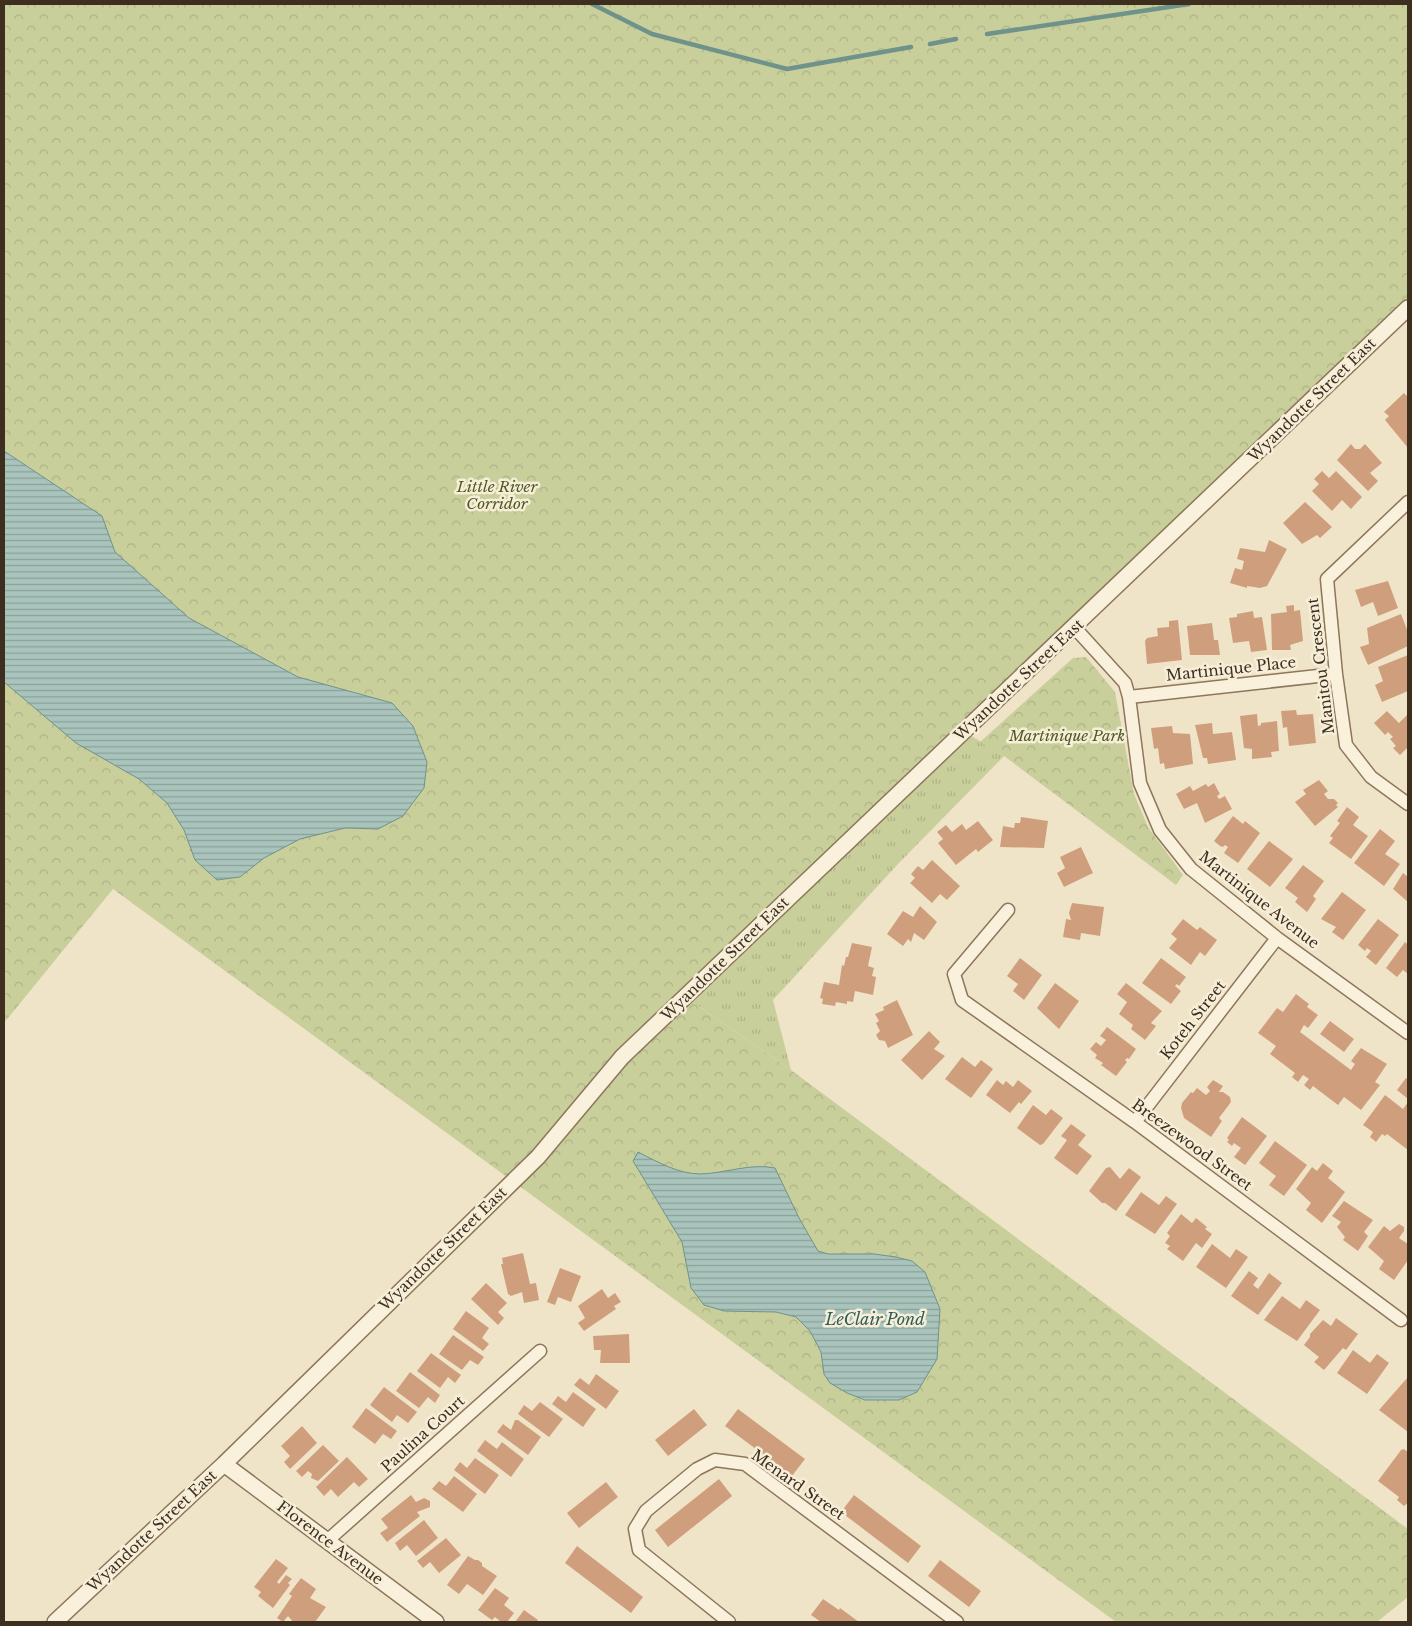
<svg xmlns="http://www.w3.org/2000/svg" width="1412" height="1626" font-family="'Libre Baskerville',serif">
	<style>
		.grass { fill: url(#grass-tufts) }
		.park { fill: url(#park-crowns) }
		.water { fill: url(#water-rules); stroke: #6f938a }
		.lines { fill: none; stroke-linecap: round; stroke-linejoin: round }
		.stream { stroke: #6f938a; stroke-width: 4.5 }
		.building { fill: #cf9f7d }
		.minor-casing { stroke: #8d765c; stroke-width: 15 }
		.tertiary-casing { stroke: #8d765c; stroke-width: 18 }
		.minor { stroke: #faf1dc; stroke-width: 12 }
		.tertiary { stroke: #faf1dc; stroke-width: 15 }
		.labels { text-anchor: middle; stroke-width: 5; stroke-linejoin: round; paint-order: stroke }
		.street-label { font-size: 15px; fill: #3d2e20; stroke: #f7eed8 }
		.park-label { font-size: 15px; font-style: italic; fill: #4d5a26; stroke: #f7eed8 }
		.water-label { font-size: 16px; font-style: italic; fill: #2f5d5a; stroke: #f7eed8 }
	</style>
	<defs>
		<pattern id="grass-tufts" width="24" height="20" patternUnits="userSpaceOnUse" patternTransform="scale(1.25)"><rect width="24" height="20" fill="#c9cf9b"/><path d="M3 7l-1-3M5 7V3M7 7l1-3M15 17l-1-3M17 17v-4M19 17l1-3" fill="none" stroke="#aeb285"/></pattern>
		<pattern id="park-crowns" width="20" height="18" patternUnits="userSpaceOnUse" patternTransform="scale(1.25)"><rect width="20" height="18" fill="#c9cf9b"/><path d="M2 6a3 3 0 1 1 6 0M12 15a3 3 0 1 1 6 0" fill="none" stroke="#aeb285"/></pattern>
		<pattern id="water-rules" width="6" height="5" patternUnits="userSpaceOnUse" patternTransform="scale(1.25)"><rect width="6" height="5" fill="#a9c4bc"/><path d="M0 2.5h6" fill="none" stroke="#8ba098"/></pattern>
	</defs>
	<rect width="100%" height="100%" fill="#f0e4c8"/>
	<!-- grass -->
	<path class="grass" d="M965,732l39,24 -107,109 -124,135 18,70 -106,-73z"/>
	<!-- park -->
	<path class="park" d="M4,4h1404v304l-723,689 106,73 617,459v68l-31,25h-261l-1003,-733 -109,134z
		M1086,657l29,35 19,102 14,33 35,48 -7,10 -172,-129 -24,-14 93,-84z"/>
	<!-- water -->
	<path class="water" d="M4,451l98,65 13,36 74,66 109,59 94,26 21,23 14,36 -3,26 -21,28 -25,13 -33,-1 -45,11 -36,19 -24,19 -23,3 -22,-20 -11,-30 -17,-27 -28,-24 -63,-36 -72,-61z
		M638,1152c20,10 40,22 63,22 25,-1 50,-11 74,-6l24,50 19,33 10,3h46l22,3 16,4 13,11 15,37 -3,50 -20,33 -18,8h-34l-18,-7 -17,-10 -6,-9 -3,-22 -11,-21 -14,-14 -20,-5 -52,-1 -20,-6 -13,-17 -9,-46 -49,-81z"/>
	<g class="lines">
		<!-- stream -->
		<path class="stream" d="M592,4l60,30 135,35 124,-22
			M987,34l202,-30
			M930,44l26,-5"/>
	</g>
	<!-- building -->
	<path class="building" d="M1404,393l4,4v51l-23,-28 4,-4 -5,-4z
		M1351,444l4,5h5l5,-5 17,19 -12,10 8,8 -10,10 -31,-31z
		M1322,471l7,7 7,-7 26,26 -11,12 -9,-9 -10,11 -20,-20 7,-7 -5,-5z
		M1305,502l27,25 -12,11 -3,-3 -15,9 -19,-21z
		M1269,540l18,9 -20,37 -7,2 -13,-2v2l-17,-5 5,-15 7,2 2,-9 -7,-2 3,-11 25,4z
		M1388,581l10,27 -20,8 -5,-14 -12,5 -6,-17z
		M1294,605v6l6,-1 3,31 -13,4 1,5h-19l-1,-36 16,-2 -1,-6z
		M1253,611l1,7 8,-1 5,33 -16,2 -2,-11 -16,2 -4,-25 8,-1v-3z
		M1401,614l7,18v14l-40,19 -8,-18 9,-3 -2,-16z
		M1178,620l4,40 -35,4 -2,-23 2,-3 11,-2 -1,-8 12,-1v-6z
		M1212,623l2,17h4l2,15h-30l-3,-29z
		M1408,655v36l-26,11 -7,-17 8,-4 -5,-14z
		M1296,710l1,5 16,-1 3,29 -27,3 -2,-19 -4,1 -2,-17z
		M1387,711l12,12 8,-8 1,2v30l-8,8 -7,-7 3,-2 -6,-7 3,-2 -5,-5 -3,3 -11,-12z
		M1257,714l1,12 3,-1v-2l16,-2 2,30 -8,1 1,5 -20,2v-10l-8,-1 -4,-32z
		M1212,723l1,11 19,-2 4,28 -28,4 -1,-6h-4l-8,-33z
		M1172,726l1,7 17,1 3,30 -28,5 -1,-6 -4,1 -2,-16 -4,1 -3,-21z
		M1319,780l9,11 -4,3 4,5h6l4,4 -2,2 2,2 -23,19 -20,-24 11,-8 -3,-4z
		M1214,783l6,11 -3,2 2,3 6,-3 7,13 -27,14 -8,-20 -13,6 -8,-15 14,-8 3,5 13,-7 2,3z
		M1347,807l12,10 -6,8 15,11 -17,23 -22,-16 4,-5 -3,-2 10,-13 -3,-2z
		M1233,816l10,8 2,-3 15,12 -22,30 -14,-10 4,-6 -3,-2 -2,2 -3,-1 -6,-5z
		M1021,817l27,4 -4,27 -44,-1 3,-21 11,2 1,-5h5z
		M978,821l15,19 -15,12 -2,-3 -20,16 -18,-22 5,-4 -6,-7 9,-7 6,7 10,-8 4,6z
		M1380,829l15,12 -10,13 15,10 -16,22 -30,-23z
		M1269,841l24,18 -23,28 -23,-18z
		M1081,847l12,26 -29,14 -7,-14 8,-5 -5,-11z
		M932,860l28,26 -13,14 -7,-6 -8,9 -22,-20 5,-5 -4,-4 7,-8 5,4z
		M1303,865l21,16 -11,15 3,3 -9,13 -12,-10 3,-4 -13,-10z
		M1403,873l5,4v25l-15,-13z
		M1342,892l24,18 -23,30 -11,-8 4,-5 -15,-8z
		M1072,903l32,4 -4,29 -19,-3 -1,7 -17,-3 3,-18 5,1 -2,-7z
		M920,906l17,16 -13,18 -10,-7 -3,9 -3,-3 -5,7 -16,-12 16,-23 10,6z
		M1183,919l14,11 3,-3 17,13 -12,16 -5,-4 -9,13 -22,-17 8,-9 -6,-5z
		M1378,919l21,16 -23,30 -10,-8 5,-6 -4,-3 -2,3 -7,-6z
		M1405,942l3,3v29l-5,-4 -6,7 -11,-9z
		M852,943l20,4 -4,19 6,2 -2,8 4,1 -3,18 -18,-4 -2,11 -6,-1v3l-11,-2 -1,4 -13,-2 1,-5 -3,-1 4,-16 15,3 3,-20 2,1 2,-9h2z
		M1020,958l22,17 -18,25 -11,-9 5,-7 -11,-8z
		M1161,958l25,19 -7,9 -2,-2 -2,2 6,5 -10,13 -29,-21z
		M1055,983l24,18 -20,28 -22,-21z
		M1126,983l36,28 -11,12 5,3 -11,14 -14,-11 2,-4 -14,-11 8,-12 -10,-8z
		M1296,994l13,10 -2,3 11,8 -10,13 -4,-3 -4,7 51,38 4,-6 -4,-3 10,-13 26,16 -12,18 5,3 -19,25 -17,-13 -6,8 -25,-19 -3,4 -6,-5 5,-6 -6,-4 -5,7 -6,-5 3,-4 -25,-19 6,-8 -18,-13 19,-25 6,4z
		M897,1000l16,35 -25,13 -3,-7 -6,-1 -3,-5 4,-4 -4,-8 3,-2 -4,-7 9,-4 -1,-3z
		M1330,1021l24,18 -10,13 -24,-18z
		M1107,1027l29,22 -7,10 -2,-1 -2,2 2,2 -11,14 -15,-11 2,-2 -8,-5 2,-3 -7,-6 6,-7 5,4 5,-6 -6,-4z
		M929,1031l11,11 -6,7 11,7 -23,24 -21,-20z
		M962,1057l13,10 6,-7 12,9 -22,29 -26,-19z
		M1406,1078l2,2v19l-11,-9z
		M997,1080l6,5 3,-4 7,6 5,-7 14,11 -11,13 -2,-2 -9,11 -24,-18z
		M1213,1080l10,6 -4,6h4l7,5 1,5 -12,16 3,3 -11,16 -27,-19 -3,-10 1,-5 9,-11 2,1 4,-5 9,7 4,-4 -3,-4z
		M1385,1095l18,14 5,-7v48l-21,-16 -2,2 -3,-2 -6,8 -6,-5 3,-5 -10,-7z
		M1033,1105l13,10 5,-6 12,9 -20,26 -3,1 -23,-17z
		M1242,1117l25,19 -22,29 -11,-8 7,-9 -7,-5 -2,3 -5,-4 2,-2 -2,-2z
		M1071,1124l15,11 -8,10 14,11 -15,19 -23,-17 13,-18 -6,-4z
		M1275,1141l32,24 -23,31 -15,-11 7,-9 -17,-13z
		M1323,1163l10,8 -5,7 17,14 -23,31 -16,-13 5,-7 -15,-14 16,-22 5,4z
		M1110,1167l10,12 9,-11 12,9 -25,34 -11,-8h-3l-13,-12 17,-23z
		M1141,1192l18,13 7,-9 11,8 -22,30 -30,-19z
		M1344,1201l29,19 -9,12 4,4 -10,15 -15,-11 2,-3 -8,-10 4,-5 -9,-6z
		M1181,1214l11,9 4,-5 11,9 -2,2 7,5 -10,14 -6,-5 -13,18 -16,-12 3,-3 -5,-3 5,-7 -3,-3z
		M1399,1224l5,3v4l-5,7 9,6v16l-14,20 -15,-11 5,-8 -16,-14 16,-21 6,5z
		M1212,1244l18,14 6,-9 12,8 -22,31 -30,-21z
		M523,1253l7,31 6,-1 3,17 -15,3 -2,-11 -11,4 -3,-2 -7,-30h2l-1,-6z
		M560,1268l21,8 -10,26 -13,-5 -3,8 -8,-3z
		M1249,1271l9,7 -5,7 5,4 11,-16 13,10 -24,32 -27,-19z
		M486,1283l21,20 -9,9 6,6 -6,7 -27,-26z
		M602,1289l6,9 7,-5 6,9 -7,4 2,3 -32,22 -6,-8 7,-5 -7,-12z
		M1282,1296l18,13 6,-9 14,10 -23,31 -33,-21z
		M466,1311l23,17 -7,10 7,6 -6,7 -30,-22z
		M1336,1318l22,16 -12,16 -3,-2 -19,22 -10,-8 5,-5 -15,-12 6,-8v-3l13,-14 8,6z
		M629,1334l1,29h-30l1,-13h-7l-1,-14z
		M453,1335l31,22 -6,8 -8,-5 -8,10 -23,-16z
		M1353,1350l17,13 7,-9 12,9 -22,31 -30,-21z
		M431,1353l30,22 -6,8 -7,-6 -8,11 -23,-17z
		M410,1372l30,23 -5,8 -7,-6 -9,11 -23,-17z
		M596,1374l23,17 -13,18 -32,-24 6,-7 9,7z
		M1408,1377v55l-29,-22z
		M384,1387l33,25 -9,11 -11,-8 -5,7 -22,-17z
		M573,1392l23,17 -13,18 -31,-23 6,-8 8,6z
		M540,1402l23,17 -14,18 -31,-23 6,-9 8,6z
		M366,1408l31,23 -6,8 -8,-5 -8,10 -23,-17z
		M694,1409l13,16 -39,31 -13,-16z
		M738,1409l67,50 -13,17 -67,-50z
		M515,1420h3l23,17 -13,18 -31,-23 6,-8 8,6z
		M302,1426l15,17 -27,26 -6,-7 6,-6 -9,-10z
		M485,1440l12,9 5,-7 22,17 -13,18 -34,-26z
		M323,1445l16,16 -21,20 -7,-3 1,-4 -4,-3 -6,6 -6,-6z
		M1404,1449l4,3v51l-4,3 -7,-6 2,-3 -21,-16 23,-31z
		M347,1457l21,22 -9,8 -5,-5 -16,15 -7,-8 -7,7 -8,-9z
		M475,1458l24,17 -14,19 -31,-24 6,-8 7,6z
		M454,1476l23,18 -14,18 -31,-23 7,-8 7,5z
		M719,1479l13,17 -64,51 -13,-17z
		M606,1482l12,15 -39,31 -12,-15z
		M411,1495l5,7 8,-4 6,3v6l-13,5 3,4 -33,26 -7,-9 8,-5 -7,-9z
		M854,1495l67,51 -13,17 -67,-51z
		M424,1520l14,18 -22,18 -9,-11 -7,6 -5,-8z
		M446,1538l15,17 -22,18 -9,-11 -7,6 -6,-7z
		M577,1546l66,51 -12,16 -66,-50z
		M468,1556l7,4h3l4,3v3l15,10 -14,19 -16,-11 -8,10 -12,-9z
		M276,1559l12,9 -11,14 2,2 7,-9 6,4 -4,4 2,2 -17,23 -15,-12 3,-4 -7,-5z
		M940,1560l41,31 -12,16 -41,-31z
		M301,1578l15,11 -6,9 16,9 -11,15h-22l-5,-6 -5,6 -6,-4 15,-22 -3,-2z
		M495,1588l14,10 -5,7 10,8 -7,9h-6l-6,-5 -3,3 -14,-10z
		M823,1599l16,11 1,-2 19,14h-38l-10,-7z
		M524,1610l14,10 -1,2h-22z"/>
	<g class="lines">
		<!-- minor casing -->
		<g class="minor-casing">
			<path id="minor" d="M1408,502l-81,77 9,95 10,71 25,32 37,27
				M1075,628l50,55 4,14 11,86 20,47 31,39 86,69 131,95
				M1129,697l207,-23
				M1008,910l-54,64 8,26 173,122 266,198
				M1135,1122l142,-184
				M327,1541l213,-190
				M729,1622l-90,-72 -4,-21 11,-18 51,-42 18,-9 30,4 212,158"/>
		</g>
		<!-- tertiary casing -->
		<g class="tertiary-casing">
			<path id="tertiary" d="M224,1464l212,158
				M55,1622l169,-158 314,-307 84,-100 786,-749"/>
		</g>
		<!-- minor -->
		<use href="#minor" class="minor"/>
		<!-- tertiary -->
		<use href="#tertiary" class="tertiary"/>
	</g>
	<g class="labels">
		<!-- street labels -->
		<g class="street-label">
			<text transform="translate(1312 400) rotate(-44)" y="5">Wyandotte Street East</text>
			<text transform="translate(1321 666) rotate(-97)" y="5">Manitou Crescent</text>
			<text transform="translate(1231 669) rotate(-6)" y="5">Martinique Place</text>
			<text transform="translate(1019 680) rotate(-43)" y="5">Wyandotte Street East</text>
			<text transform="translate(1259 900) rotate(38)" y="5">Martinique Avenue</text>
			<text transform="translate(725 959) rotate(-44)" y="5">Wyandotte Street East</text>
			<text transform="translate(1193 1020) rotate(-52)" y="5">Koteh Street</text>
			<text transform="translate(1192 1145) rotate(36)" y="5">Breezewood Street</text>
			<text transform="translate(443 1249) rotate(-44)" y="5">Wyandotte Street East</text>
			<text transform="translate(423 1434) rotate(-42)" y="5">Paulina Court</text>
			<text transform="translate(798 1485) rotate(35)" y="5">Menard Street</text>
			<text transform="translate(152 1531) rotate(-43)" y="5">Wyandotte Street East</text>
			<text transform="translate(330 1543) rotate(37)" y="5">Florence Avenue</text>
		</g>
		<!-- park labels -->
		<g class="park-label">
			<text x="497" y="492">Little River<tspan x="497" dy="17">Corridor</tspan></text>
			<text x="1067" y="741">Martinique Park</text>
		</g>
		<!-- water labels -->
		<g class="water-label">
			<text x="875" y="1325">LeClair Pond</text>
		</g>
	</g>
	<!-- border -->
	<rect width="1412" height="1626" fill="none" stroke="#3d2e20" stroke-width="10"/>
</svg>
